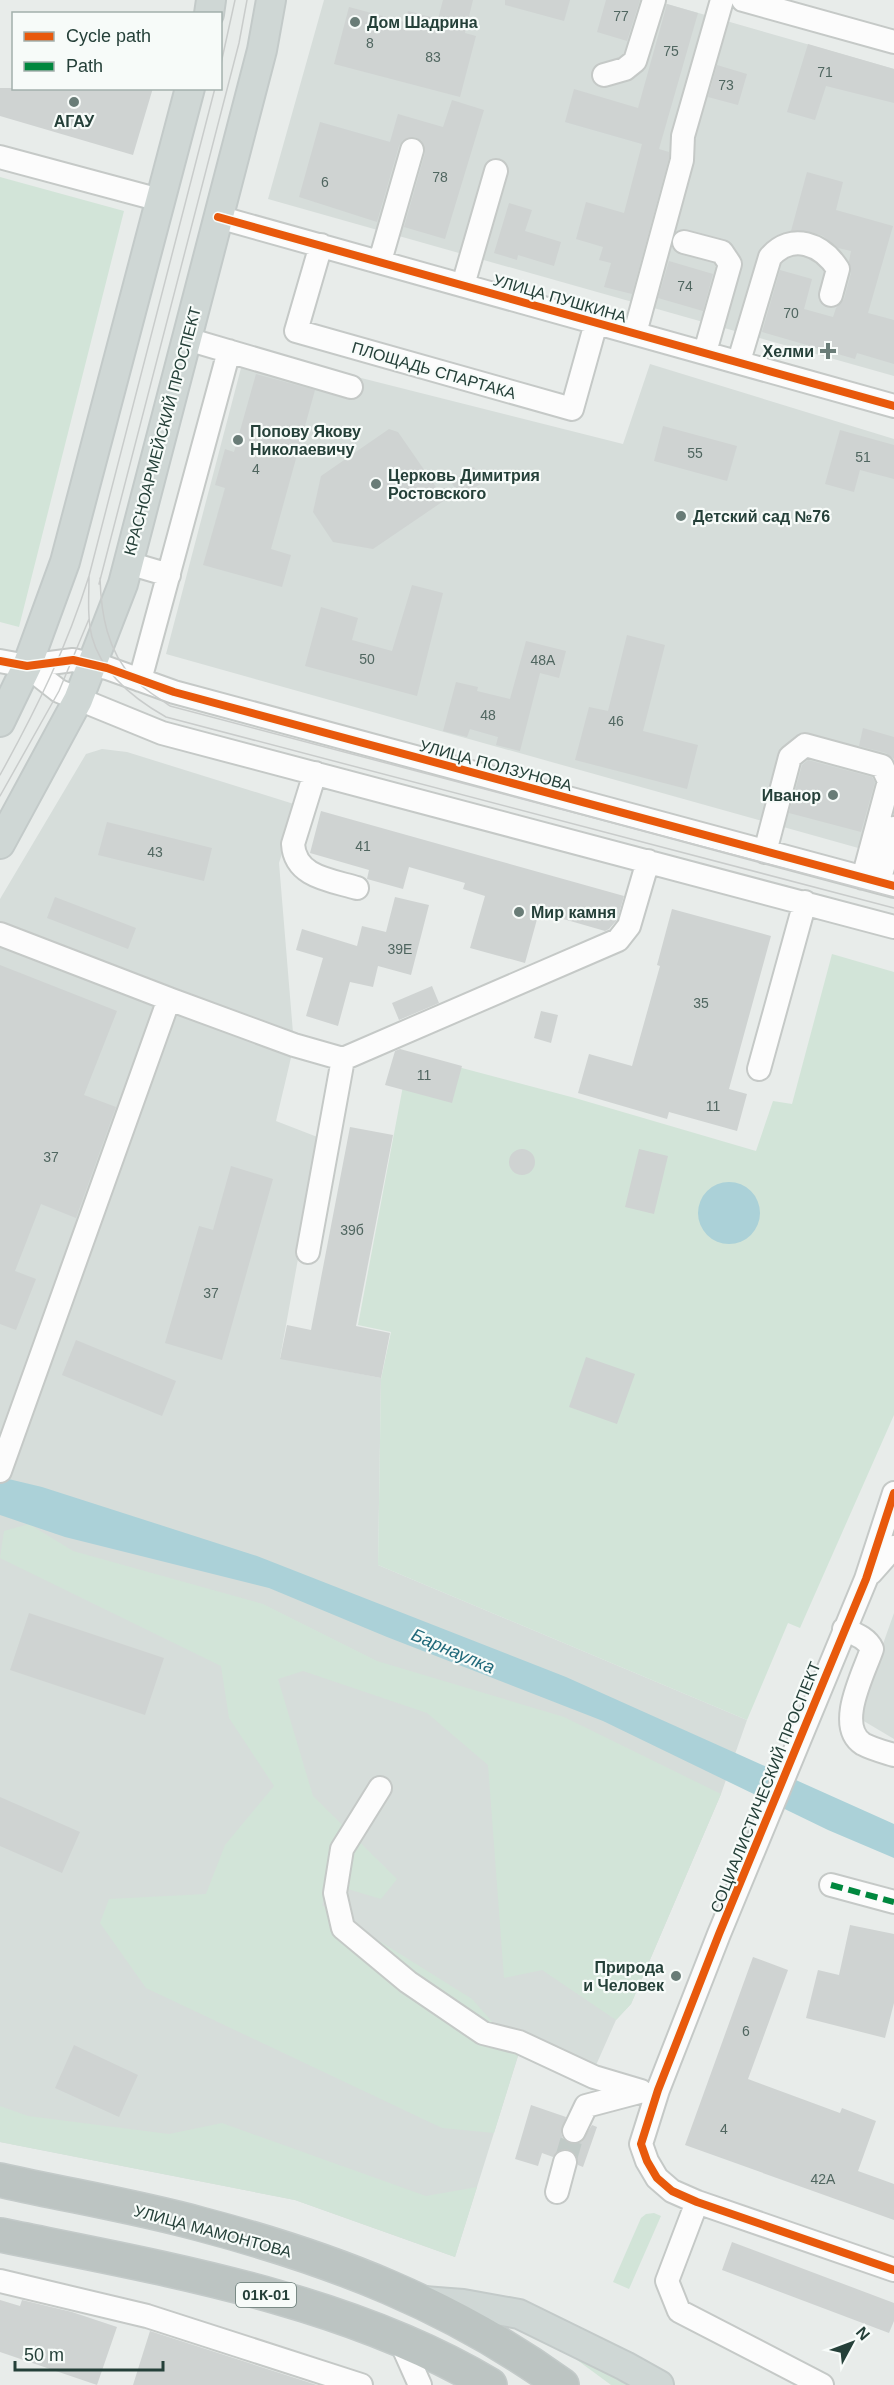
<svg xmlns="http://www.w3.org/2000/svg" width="894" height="2385" font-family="Helvetica,sans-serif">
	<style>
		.built { fill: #d6ddda }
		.green { fill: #d2e4d8 }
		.water { fill: #abd1d8 }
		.building { fill: #cfd3d2 }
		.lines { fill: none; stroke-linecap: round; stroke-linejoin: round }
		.minor-tunnel { stroke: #c1cac7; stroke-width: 22; stroke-dasharray: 22 11; stroke-linecap: butt }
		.minor-casing { stroke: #c5c9c7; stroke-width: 26 }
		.major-casing { stroke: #c3cac9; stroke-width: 32 }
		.highway-casing { stroke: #c3cac9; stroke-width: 36 }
		.minor { stroke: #fcfcfc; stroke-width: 22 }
		.major { stroke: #cfd7d5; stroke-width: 28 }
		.highway { stroke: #bcc4c2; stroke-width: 33 }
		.tram { stroke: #c9cccb; stroke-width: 1.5 }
		.quiet { stroke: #00873e; stroke-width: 6; stroke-dasharray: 12 6; stroke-linecap: butt }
		.cycleway-casing { stroke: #f7fbf9; stroke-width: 11 }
		.cycleway { stroke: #e8590c; stroke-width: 8 }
		.poi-dot { fill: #697c77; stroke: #f7fbf9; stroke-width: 2 }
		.labels { text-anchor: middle; stroke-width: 4.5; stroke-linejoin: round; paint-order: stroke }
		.number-label { font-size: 14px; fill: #506660 }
		.shield { fill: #f7fbf9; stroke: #647873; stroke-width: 1.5 }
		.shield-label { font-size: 15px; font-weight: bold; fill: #254039 }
		.poi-label { font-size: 16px; font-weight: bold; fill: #254039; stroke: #f7fbf9; text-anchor: start }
		.street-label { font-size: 16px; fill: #254039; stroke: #f7fbf9 }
		.water-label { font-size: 18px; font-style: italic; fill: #216a7b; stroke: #f7fbf9 }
	</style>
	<rect width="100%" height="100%" fill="#e8ecea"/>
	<!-- built -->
	<path class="built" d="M324,0h329l241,69v307l-626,-177z
		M246,349l377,95 27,-80 244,75v419l-728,-204z
		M102,749l25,3 170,53 -18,58 15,182 -18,76 44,17 -40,220 101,20 -3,187 369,155 -26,74 -90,210 -15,16 -23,52 -74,-19 -64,204 -160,-57 -295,-58v-1243l86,-145z
		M894,1613v126l-37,-22z"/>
	<!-- green -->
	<path class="green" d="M0,177l124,34 -105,416 -19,-5z
		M832,954l62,18v443l-94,213 -12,-5 -41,97 -369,-155 3,-186 10,-47 -33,-7 51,-271 166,44 181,53 17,-50 19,3z
		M29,1524l44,27 190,53 114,57 187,56 157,77 -90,210 -15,16 -74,-50 -38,8 -16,-213 -61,-52 -124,-42 -25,8 35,117 84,83 -16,20 -50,-15 -9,21 150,94 47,53 -25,81 -52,-5 -296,-140 -46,-65 9,-24 97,-5 19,-49 49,-59 -45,-68 -8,-52 -221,-108 4,-27z
		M0,2106l28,10 141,18 53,-11 204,73 51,-9 -22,70 -160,-57 -295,-58z
		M654,2213l7,3 -32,73 -16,-7 28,-64 5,-4z
		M569,2354l68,31h-26z"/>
	<!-- water -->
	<path class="water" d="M698 1213a31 31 0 1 1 62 0a31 31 0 1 1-62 0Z
		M0,1477l42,10 215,69 309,121 328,147v34l-66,-28 -225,-109 -216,-84 -118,-49 -204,-51 -65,-22z"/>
	<!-- building -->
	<path class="building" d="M443,0h30l-8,33 11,3 -16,61 -126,-33 15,-57 56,15 3,-11 30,8z
		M505,0h65l-6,21 -59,-16z
		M606,0h34l-13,41 -30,-9z
		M667,4l31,9 -39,136 10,3v6l-37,136 -28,-7 7,-24 -12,-3 4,-13 -27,-8 10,-37 38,11 18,-69 -77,-22 9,-33 64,19z
		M808,44l86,25v34l-68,-17 -11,34 -28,-8z
		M717,65l30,9 -9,31 -30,-8z
		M0,88h153l-20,67 -133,-39z
		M452,100l32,10 -39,129 -41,-12 21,-74 -3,-12 -7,-4 -12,3 -4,6 -22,76 -78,-25 21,-75 70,20 8,-28 45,13z
		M807,172l36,10 -7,28 57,16 -25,87 26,7v44l-37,-11 -2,6 -93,-27 18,-62 32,9 -8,30 29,8 3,-9 8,-9 7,-26 -2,-12 2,-10 -13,-3 -15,-12 -12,-4 -20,-1z
		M509,203l23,7 -7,21 36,11 -7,24 -36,-11 -1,5 -23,-7z
		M669,261l44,13 -10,37 -45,-13z
		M256,374l59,16 -44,159 20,6 -9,32 -79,-22 22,-77 -10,-3 10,-36 9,3z
		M663,426l74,20 -10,35 -73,-20z
		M389,429l9,3 47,68 -72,49 -40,-7 -20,-30 8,-36z
		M840,430l54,15v34l-34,-9 -6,22 -29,-8z
		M474,467l9,15 -22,15 -10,-15z
		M412,585l31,8 -26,103 -112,-30 16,-59 37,11 -6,22 40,11z
		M627,635l38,10 -22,86 55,14 -11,44 -112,-29 14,-53 19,4z
		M526,641l40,10 -7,27 -19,-5 -20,78 -24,-6 2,-8 -28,-8 -3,8 -24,-6 13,-49 22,5 -1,4 33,8z
		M863,728l31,9v22l-8,-6 -27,-7z
		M808,760l64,17 3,5 -14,50 -72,-19 13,-48z
		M321,811l303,85 -7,24 -8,9 -4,2 -66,-19 -14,51 -55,-15 15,-52 -22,-7 2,-6 -56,-16 -6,22 -36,-10 2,-9 -59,-17z
		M107,822l105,26 -8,33 -106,-26z
		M55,897l81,31 -8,21 -81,-31z
		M395,897l34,8 -18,70 -33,-9 -5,21 -23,-5 -12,44 -32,-10 17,-58 -27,-8 6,-21 55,17 5,-20 24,6z
		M672,909l99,27 -42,153 18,5 -10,37 -68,-19 -2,7 -89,-26 11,-39 43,12 28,-100 -3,-1z
		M0,965l117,46 -33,84 32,12 -40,111 -35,-14 -26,67 21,8 -20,51 -16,-6z
		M432,986l7,17 -40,17 -7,-17z
		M541,1011l17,4 -7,28 -17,-5z
		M400,1049l62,17 -10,37 -67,-18 10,-34z
		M350,1127l43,8 -37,191 34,7 -9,45 -101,-19 7,-34 24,5z
		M509 1162a13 13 0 1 1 26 0a13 13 0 1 1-26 0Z
		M639,1149l29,7 -14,58 -29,-7z
		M231,1166l42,13 -51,181 -57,-17 34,-117 14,4z
		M76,1340l100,41 -14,35 -100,-41z
		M586,1357l49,17 -18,50 -48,-17z
		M29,1613l135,45 -19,57 -135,-45z
		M0,1797l80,35 -18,41 -62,-27z
		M850,1925l44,9v69l-9,35 -79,-20 12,-48 21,5z
		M753,1957l35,13 -40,109 92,34 2,-5 34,13 -18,50 36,13v36l-209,-75z
		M74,2045l64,30 -19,42 -64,-29z
		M531,2105l35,12 -5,16 2,6 6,4 12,-1 11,-17 5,2 -14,40 -5,-2 -3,-12 -7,-4h-7l-8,8 -11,-4 -4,13 -23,-7z
		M732,2242l162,61v18l-5,12 -167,-63z
		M0,2300l20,6 2,-6 50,12 45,15 -20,58 -97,-33z
		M150,2331l167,54h-184z"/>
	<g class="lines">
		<!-- minor-tunnel -->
		<path class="minor-tunnel" d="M565,2162l9,-31"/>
		<!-- minor casing -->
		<g class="minor-casing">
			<path id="minor" d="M743,0l151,42
				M604,75l21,-6 10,-8 19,-61
				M0,157l160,43
				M218,217l676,189
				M684,242l38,10 8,12 -25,88
				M321,245l-25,86 276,78 24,-86
				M380,261l32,-111
				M463,285l33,-114
				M635,333l47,-173 1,-24 39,-136
				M187,339l164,48
				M739,361l31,-104c22,-25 52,-13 68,12l-7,26
				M128,563l41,12
				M0,661l27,5 46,-6 34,8 67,24 720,194
				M27,666l32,25 103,42 732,194
				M140,680l89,-329
				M315,773l-22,71c2,33 37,36 64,44
				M765,852l25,-95 15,-12 77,21 7,15 -26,97
				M879,882l15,-54
				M0,934l169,65 -169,472
				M169,999l125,46 49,14 275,-119 11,-14 19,-65
				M759,1069l46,-167
				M308,1252l35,-193
				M894,1493l-28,86 -147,355 -61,156 -17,54 6,17 10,17 15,13 25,11 197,68
				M871,1573l23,-26
				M844,1629c11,5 23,9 28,20 -8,24 -37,77 -9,95 9,5 21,8 31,11
				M380,1788l-38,61 -7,44 8,35 65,54 75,51 36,9 75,35 47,14
				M831,1885l63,17
				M574,2131l12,-25 53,-14
				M557,2192l8,-30
				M697,2202l-30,79 12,30 143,74
				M0,2281l147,35 214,69
				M399,2338l21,47"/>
		</g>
		<!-- major casing -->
		<g class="major-casing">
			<path id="major" d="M209,14l2,-14
				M0,722l27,-56 38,-104 125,-474
				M0,844l78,-144 45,-116 139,-534 9,-50
				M424,2301l39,3 56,10 106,52 34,19"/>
		</g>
		<!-- highway casing -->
		<g class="highway-casing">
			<path id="highway" d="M0,2180c66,15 134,26 200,44 133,35 250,80 362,161
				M0,2235c162,33 347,64 490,150"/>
		</g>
		<!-- minor -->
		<use href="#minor" class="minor"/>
		<!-- major -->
		<use href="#major" class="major"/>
		<!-- highway -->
		<use href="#highway" class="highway"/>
		<!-- tram -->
		<path class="tram" d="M220,68l15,-68
			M89,576c0,20 -2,41 3,61 10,37 42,62 74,80l728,191
			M100,578c1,35 7,73 33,100 10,11 24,19 37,28l724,191
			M99,584l140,-541 8,-43
			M0,775c36,-65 67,-128 89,-199l126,-488
			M0,796l59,-105 30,-72"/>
		<!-- quiet -->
		<path class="quiet" d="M831,1885l63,17"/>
		<!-- cycleway casing -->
		<g class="cycleway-casing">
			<path id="cycleway" d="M218,217l676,189
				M0,661l27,5 46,-6 34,8 67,24 720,194
				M894,1493l-28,86 -147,355 -61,156 -17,54 6,17 10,17 15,13 25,11 197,68"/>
		</g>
		<!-- cycleway -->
		<use href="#cycleway" class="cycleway"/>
	</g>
	<!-- markers -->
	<g class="poi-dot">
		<circle cx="355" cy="22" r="6"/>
		<circle cx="74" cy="102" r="6"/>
		<path d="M825 342h6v6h6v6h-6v6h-6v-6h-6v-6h6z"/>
		<circle cx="238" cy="440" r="6"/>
		<circle cx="376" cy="484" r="6"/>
		<circle cx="681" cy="516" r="6"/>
		<circle cx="833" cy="795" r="6"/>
		<circle cx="519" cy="912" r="6"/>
		<circle cx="676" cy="1976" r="6"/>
	</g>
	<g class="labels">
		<!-- number labels -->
		<g class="number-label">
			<text x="621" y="21">77</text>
			<text x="370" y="48">8</text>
			<text x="671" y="56">75</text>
			<text x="433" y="62">83</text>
			<text x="825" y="77">71</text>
			<text x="726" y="90">73</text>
			<text x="440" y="182">78</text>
			<text x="325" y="187">6</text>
			<text x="685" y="291">74</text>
			<text x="791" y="318">70</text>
			<text x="695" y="458">55</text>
			<text x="863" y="462">51</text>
			<text x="256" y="474">4</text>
			<text x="367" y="664">50</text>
			<text x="543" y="665">48А</text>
			<text x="488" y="720">48</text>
			<text x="616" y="726">46</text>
			<text x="363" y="851">41</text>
			<text x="155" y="857">43</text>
			<text x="400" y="954">39Е</text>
			<text x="701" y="1008">35</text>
			<text x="424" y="1080">11</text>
			<text x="713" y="1111">11</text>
			<text x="51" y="1162">37</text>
			<text x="352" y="1235">39б</text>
			<text x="211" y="1298">37</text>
			<text x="746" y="2036">6</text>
			<text x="724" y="2134">4</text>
			<text x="823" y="2184">42А</text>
		</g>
		<!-- shield labels -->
		<rect class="shield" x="236" y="2283" width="60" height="24" rx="4.5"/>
		<g class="shield-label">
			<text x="266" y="2300">01К-01</text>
		</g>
		<!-- poi labels -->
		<g class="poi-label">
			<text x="367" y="28">Дом Шадрина</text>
			<text x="74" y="127" text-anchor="middle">АГАУ</text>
			<text x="814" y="357" text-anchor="end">Хелми</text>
			<text x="250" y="437">Попову Якову<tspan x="250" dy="18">Николаевичу</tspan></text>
			<text x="388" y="481">Церковь Димитрия<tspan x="388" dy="18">Ростовского</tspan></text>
			<text x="693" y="522">Детский сад №76</text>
			<text x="821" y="801" text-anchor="end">Иванор</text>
			<text x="531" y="918">Мир камня</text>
			<text x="664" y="1973" text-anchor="end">Природа<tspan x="664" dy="18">и Человек</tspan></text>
		</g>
		<!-- street labels -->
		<g class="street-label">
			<text transform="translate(560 298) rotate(16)" y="6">УЛИЦА ПУШКИНА</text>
			<text transform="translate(434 370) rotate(16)" y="6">ПЛОЩАДЬ СПАРТАКА</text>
			<text transform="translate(162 431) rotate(-75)" y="6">КРАСНОАРМЕЙСКИЙ ПРОСПЕКТ</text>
			<text transform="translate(496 765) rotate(15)" y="6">УЛИЦА ПОЛЗУНОВА</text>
			<text transform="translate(765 1787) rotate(-68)" y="6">СОЦИАЛИСТИЧЕСКИЙ ПРОСПЕКТ</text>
			<text transform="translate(213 2231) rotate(15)" y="6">УЛИЦА МАМОНТОВА</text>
		</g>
		<!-- water labels -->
		<g class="water-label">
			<text transform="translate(453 1651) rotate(23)" y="6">Барнаулка</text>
		</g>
	</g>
	<!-- legend -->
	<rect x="12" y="12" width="210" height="78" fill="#f7fbf9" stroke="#a3b0ac" stroke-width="1.5"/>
	<rect x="24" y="32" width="30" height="9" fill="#e8590c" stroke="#a3b0ac" stroke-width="1.5"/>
	<text x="66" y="42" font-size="18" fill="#254039">Cycle path</text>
	<rect x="24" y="62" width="30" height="9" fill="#00873e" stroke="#a3b0ac" stroke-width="1.5"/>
	<text x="66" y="72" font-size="18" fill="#254039">Path</text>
	<!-- north arrow -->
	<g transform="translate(852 2343) rotate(49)" stroke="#f7fbf9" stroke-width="4.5" paint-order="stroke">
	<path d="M0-4.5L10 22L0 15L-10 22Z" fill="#254039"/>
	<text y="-9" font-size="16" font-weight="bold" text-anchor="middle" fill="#254039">N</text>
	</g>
	<!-- scale -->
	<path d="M15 2361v9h148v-9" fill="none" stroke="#254039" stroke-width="3"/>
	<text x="24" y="2361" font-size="18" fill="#254039" stroke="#f7fbf9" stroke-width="4.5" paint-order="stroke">50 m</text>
</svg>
